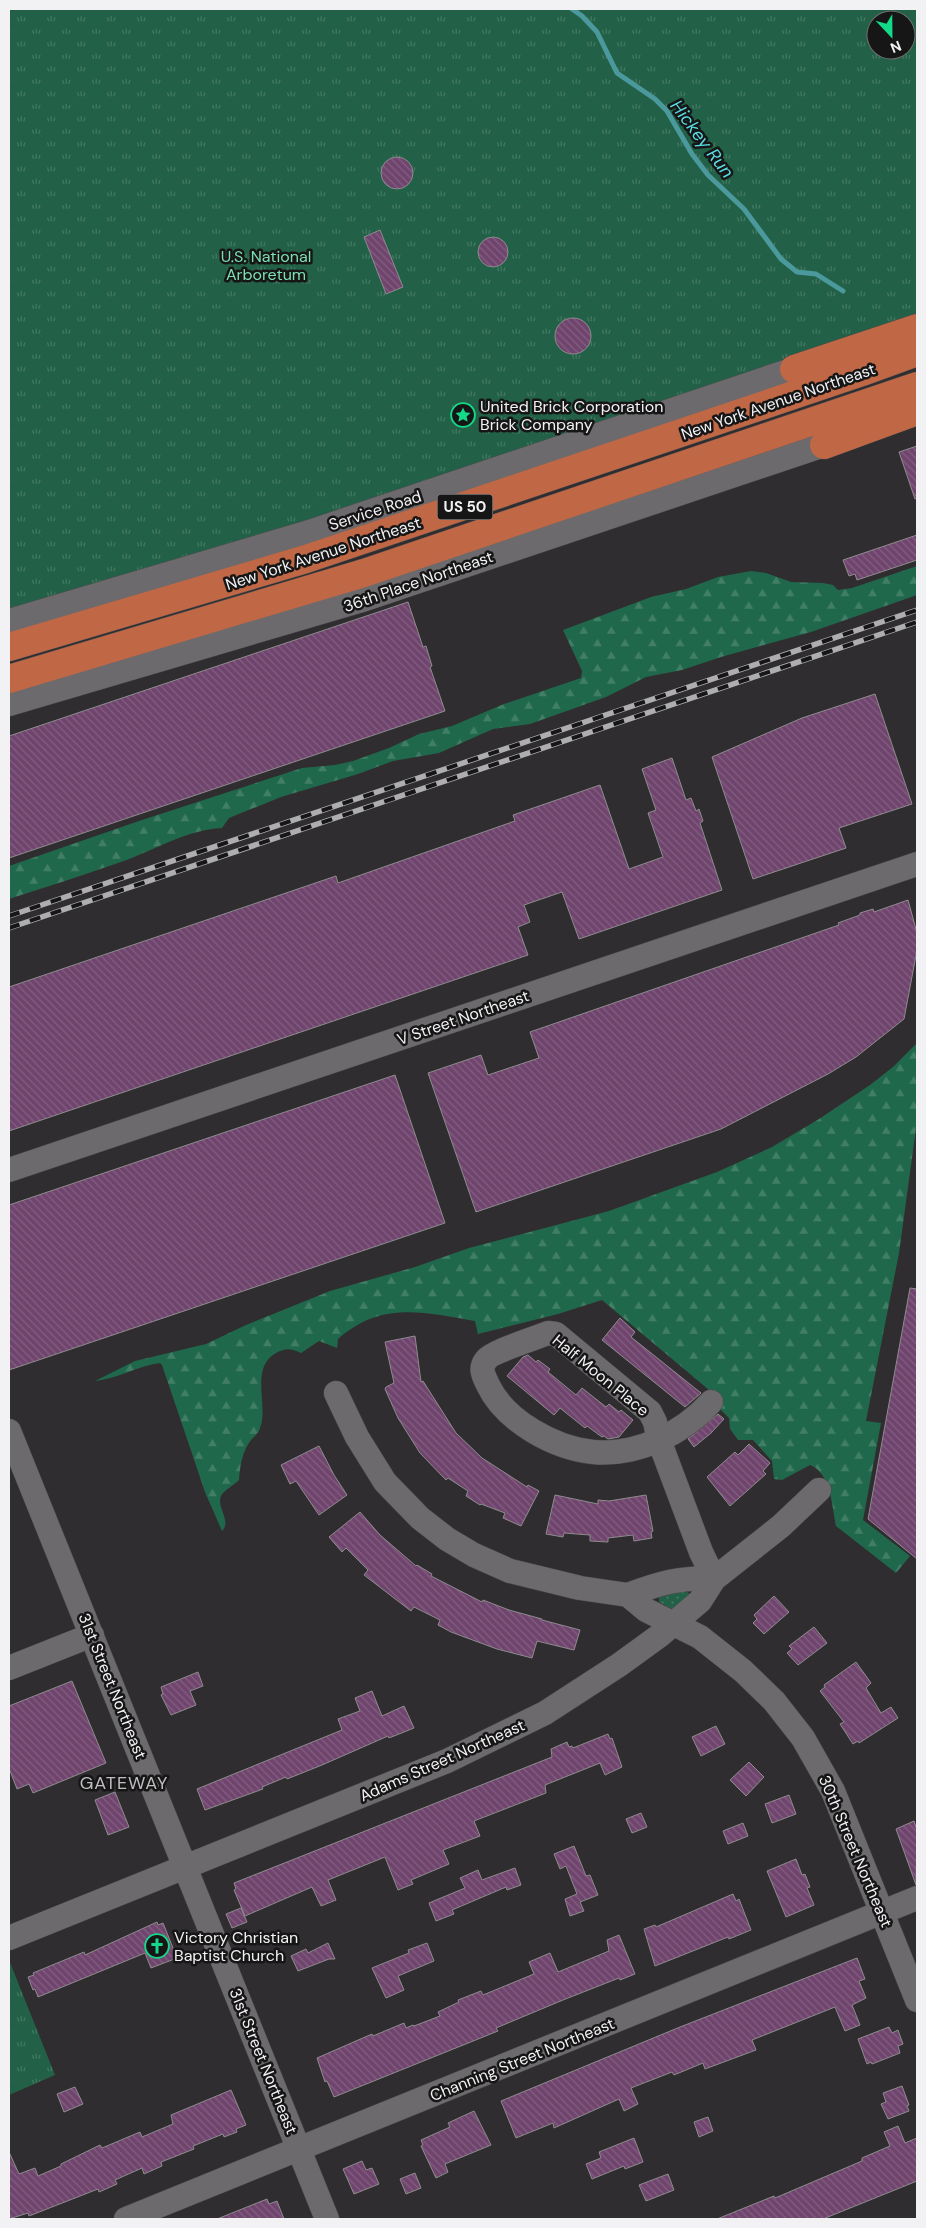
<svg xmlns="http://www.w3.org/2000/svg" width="926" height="2228" font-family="'DM Sans',sans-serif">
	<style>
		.grass { fill: url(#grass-dots) }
		.forest { fill: url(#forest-firs) }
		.park { fill: url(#park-tufts); fill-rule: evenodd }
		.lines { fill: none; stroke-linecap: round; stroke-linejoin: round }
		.stream { stroke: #4b999d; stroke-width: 5 }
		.building { fill: url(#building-back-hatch); stroke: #8e8c8e }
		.minor-casing { stroke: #4c4b4d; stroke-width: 25 }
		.highway-casing { stroke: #4c4b4d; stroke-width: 29 }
		.minor { stroke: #6c6a6c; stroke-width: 24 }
		.highway { stroke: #c06745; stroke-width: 28 }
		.rail-casing { stroke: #aeadaf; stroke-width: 5.5 }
		.rail { stroke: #171617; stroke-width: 4; stroke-dasharray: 11; stroke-linecap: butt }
		.labels { text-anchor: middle; stroke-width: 5; stroke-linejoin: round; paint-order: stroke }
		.shield { fill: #171617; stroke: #b0afb1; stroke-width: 1 }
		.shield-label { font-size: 15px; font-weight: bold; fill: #f2f1f3 }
		.park-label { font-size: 16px; fill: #7be0b3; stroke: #171617 }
		.street-label { font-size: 16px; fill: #f2f1f3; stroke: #171617 }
		.poi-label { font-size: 16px; fill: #f2f1f3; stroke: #171617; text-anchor: start }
		.water-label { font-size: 18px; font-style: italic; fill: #58dde4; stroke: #171617 }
		.neighbourhood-label { font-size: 18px; letter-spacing: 1px; fill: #c0bec1; stroke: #171617 }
	</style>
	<defs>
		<pattern id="grass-dots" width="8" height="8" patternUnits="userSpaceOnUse" patternTransform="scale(1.25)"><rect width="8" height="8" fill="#226147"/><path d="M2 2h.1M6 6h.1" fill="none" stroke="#437862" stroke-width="1.8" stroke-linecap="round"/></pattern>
		<pattern id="forest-firs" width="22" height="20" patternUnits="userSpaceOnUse" patternTransform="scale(1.25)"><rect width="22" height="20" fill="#20684c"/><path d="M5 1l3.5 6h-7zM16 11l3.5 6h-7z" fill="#417e66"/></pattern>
		<pattern id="park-tufts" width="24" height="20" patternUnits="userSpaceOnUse" patternTransform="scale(1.25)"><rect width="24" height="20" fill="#226147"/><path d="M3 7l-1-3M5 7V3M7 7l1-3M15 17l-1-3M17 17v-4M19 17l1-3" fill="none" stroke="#437862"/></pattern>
		<pattern id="building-back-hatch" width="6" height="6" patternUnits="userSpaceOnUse" patternTransform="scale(1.25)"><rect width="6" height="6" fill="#6f446d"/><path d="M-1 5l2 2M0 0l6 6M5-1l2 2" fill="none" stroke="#845f82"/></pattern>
	</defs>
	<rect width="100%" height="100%" fill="#2f2d2f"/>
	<!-- grass -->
	<path class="grass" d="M678,1591h8l5,4 -19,14 -13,-7v-5z"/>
	<!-- forest -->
	<path class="forest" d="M917,566v29l-106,37 -90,25 -39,13 -36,7 -40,20 -76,27 -37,5 -54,24 -46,8 -35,13 -77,23 -52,21 -7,10c-36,2 -67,22 -101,34 -37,13 -75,25 -112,37v-33l130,-45 163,-53 33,-3 18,-4 36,-13 30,-14 33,-8 52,-22 77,-26 1,-7 -19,-41 88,-33 35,-8 32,-12 33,-6 15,2 25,9 32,1 10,2 5,5 14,-2z
		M917,1043v78l-18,132 -33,168 15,2 -18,97 47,36 -14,17 -60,-47c-4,-20 -5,-53 -26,-61l-28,15 -8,-1 -2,-18 -19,-21h-15l-8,-11 -1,-11 -10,-10 -10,-18 -107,-90 -44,14 -80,20 -3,-13c-52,-9 -94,-20 -137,18l-1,9 -18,-7 -18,12c-11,-5 -15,-5 -25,0 -27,15 -7,53 -16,75 -1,5 -6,8 -9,12 -9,12 -11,26 -12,40 -5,5 -15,10 -18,16 -5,11 11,25 1,35l-17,-39 -43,-127 -2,-2c-23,3 -43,16 -65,18l40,-20 71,-17 40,-19 84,-34 85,-24 54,-19 140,-37 108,-39 55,-25 47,-28 51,-34 23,-18z"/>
	<!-- park -->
	<path class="park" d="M9,9h908v307l-596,202 -312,92zM876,20h30v30h-30z
		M9,1960l46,115 -46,20z"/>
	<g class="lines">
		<!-- stream -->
		<path class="stream" d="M572,9l10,7 15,16 20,41 38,26 12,12 25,43 16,21 36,34 37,50 16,13 19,2 27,17"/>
	</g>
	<!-- building -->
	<path class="building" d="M381 173a16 16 0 1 1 32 0a16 16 0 1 1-32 0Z
		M380,230l23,57 -17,7 -22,-57z
		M478 252a15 15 0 1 1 30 0a15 15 0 1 1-30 0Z
		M555 336a18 18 0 1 1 36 0a18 18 0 1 1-36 0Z
		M917,446v52l-2,1 -16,-47z
		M917,535v25l-60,20 -2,-6 -6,2 -6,-16z
		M408,602l15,45 3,-1 6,20 -2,1 15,44 -436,147v-122z
		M875,694l37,110 -73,24 7,20 -93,31 -41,-122 90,-39z
		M672,758l14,42 5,-2 5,13 3,-2 4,12 -3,2 22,67 -143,49 -17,-47 -38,13 6,17 -12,5 10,28 -519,176v-144l327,-111 2,7 177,-62 -2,-6 87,-30 29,84 34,-12 -15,-44 8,-3 -14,-41z
		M908,900l9,33v17l-13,69 -48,38 -28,17 -107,55 -245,83 -48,-139 53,-18 7,20 51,-17 -9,-26 309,-107 -1,-2 22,-8v-2l13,-4 1,3z
		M395,1075l50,148 -436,147v-165z
		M910,1288l7,1v270l-49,-40z
		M620,1318l15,14 -4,5 70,56 -16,14 -83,-67z
		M415,1336l6,46 2,-1 33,52 26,25 45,29 1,-2 11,6 -18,35 -18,-8 2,-5 -24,-9 -1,1 -14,-9 2,-5 -20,-13 -2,2 -26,-27 -22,-35 -13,-29 1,-2 8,-4 -9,-41z
		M528,1355l8,7 2,-2 12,9 -2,3 28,23 6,-7 24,19 3,-3 10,8 2,-2 12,10 -14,17 -11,2 -4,-3 -2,1 -15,-11 -2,2 -25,-20 -6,7 -47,-39 16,-19z
		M718,1414l6,5 -13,14 -17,14 -6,-8z
		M749,1444l21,19 -7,8 3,3 -36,32 -23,-29 28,-25 3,3z
		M319,1446l15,29 13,20 -28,20 -23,-34 -6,3 -9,-19z
		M555,1495l43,9v-4l11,1 37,-6 7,36 -2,1 1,6 -18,3 -1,-6 -25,3v4l-18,-1v-6l-26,-2 -1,4 -17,-3z
		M360,1512l20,23 36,31 1,-1 15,9 -1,2 51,26 1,-2 26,10 33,9v1l38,10 -6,20 -37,-9 -5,17 -35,-9 -46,-17 -13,-7 2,-5 -26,-13 -3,4 -47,-36 4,-5 -22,-22 -4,4 -13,-15z
		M774,1596l15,16 -25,22 -11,-11 4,-4 -3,-4z
		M814,1627l13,16 -29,22 -11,-12 5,-4 -3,-3z
		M856,1662l15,21 -5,5 15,25 10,-6 7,11 -39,25 -1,-2 -5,3 -13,-20 4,-2 -24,-31 5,-4 -1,-2z
		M198,1672l5,14 -13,5 6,14 -25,10 -10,-20 2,-1 -2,-7z
		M72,1681l34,82 -73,30 -4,-9 -12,5 -8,-21v-62z
		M372,1691l10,25 22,-10 10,22 -25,10 -1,-2 -66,29 -35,14 -1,-2 -24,10 1,2 -58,21 -8,-21 145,-59 -4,-11 22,-8 -5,-13z
		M716,1726l9,18 -24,12 -9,-19z
		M608,1734l2,5 2,-1 10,29 -17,8 -5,-12 -55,22 1,8 -72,28 6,15 -37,14 6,14 -38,16 2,4 -15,6 -13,-33 -57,23 8,20 -15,6 -9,-19 -67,29 -11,-26 2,-1 -2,-6 318,-126 -1,-8 16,-7 2,5 3,-1 1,2z
		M749,1762l15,15 -18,19 -16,-16z
		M115,1792l14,35 -21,8 -13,-35z
		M789,1795l7,19 -24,9 -7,-19z
		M641,1813l6,14 -15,6 -6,-14z
		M914,1821l3,9 -1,55 -20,-56z
		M743,1823l5,13 -20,8 -5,-13z
		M574,1846l12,30 4,-1 8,20 -18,7 4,9 -14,5 -5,-17 12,-5 -11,-28 -6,3 -6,-15z
		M796,1859l6,16 3,-1 5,13 -3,1 7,17 -28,12 -19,-46z
		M515,1868l6,17 -14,5 -1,-3 -54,23 2,4 -18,7 -7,-18 36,-15 -5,-10 18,-8 4,10z
		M733,1894l3,7 3,-2 12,31 -22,9 -1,-2 -73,29 -11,-37 11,-4 1,2z
		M241,1908l6,14 -15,6 -6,-14z
		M157,1922l1,3 5,-2 14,35 -26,10 -6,-15 -107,44 -3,-8 -2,1 -5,-13 6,-2 -1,-2 51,-21 1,3z
		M619,1935l16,39 -15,6 -1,-2 -56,22 -67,28 2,3 -164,66 -7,-16 -2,1 -8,-24 55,-24 1,2 31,-13 2,5 7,-3 1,1 26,-10 -2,-4 21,-10 -1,-2 23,-9 2,4 51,-21 -5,-12 21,-9 8,19 51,-21 -2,-11z
		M328,1943l7,16h-6l-31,12 -7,-15 15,-7 2,4z
		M427,1943l7,18 -36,15 6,14 -18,8 -14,-30 37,-15 -1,-3z
		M857,1958l8,21 -6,2 7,17 -14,7 8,20 -15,6 -10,-24 -83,33 4,10 -51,19 -2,-6 -29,12 -2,-3 -41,16 7,16 -14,7 -5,-12 -65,29 -1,-5 -37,15 -15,-37 179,-74z
		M889,2027l3,6 6,-3 5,14 -5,2 2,7 -28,11 -1,-2 -4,2 -9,-25z
		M902,2086l7,19 -2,1 2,5 -21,8 -7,-15 5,-2 -3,-9z
		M75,2087l8,17 -19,8 -7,-18z
		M231,2090l15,35 -10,4 1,3 -13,5 -1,-3 -30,12 1,3 -33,13 1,4 -18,8 -2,-6 -27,12 2,4 -18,8 -1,-3 -69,27 -1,-3 -19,6v-67l10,22 16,-6 3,8 23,-10v-2l39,-19 2,3 38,-16 2,5 31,-13 -2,-9z
		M474,2111l17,34 -46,19 3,8 -12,6 -15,-32 2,-1 -2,-5 29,-13 -2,-4z
		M708,2117l5,14 -14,6 -5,-15z
		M898,2126l7,17 12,-5v43l-94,38h-106l57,-23 1,2 87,-37v-3l28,-12 -6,-14z
		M634,2138l9,24 -18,7 -1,-3 -32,13 -6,-15 15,-6 -2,-6z
		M362,2161l4,9 6,-2 7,16 -25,10 -11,-25z
		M415,2173l6,15 -15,6 -6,-15z
		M668,2174l6,16 -28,11 -7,-16z
		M267,2199l2,5 8,-3 7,18h-67z"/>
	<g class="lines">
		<!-- minor casing -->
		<g class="minor-casing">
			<path id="minor" d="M9,621l300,-89 485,-163
				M9,704l353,-104 462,-155
				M9,1170l908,-306
				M336,1393l21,44 28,45 35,36 27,21 27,16 36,16 70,17 48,7 18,15 54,27 43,34 31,30 29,37 30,53 84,209
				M711,1402c-29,32 -74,54 -118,50 -39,-4 -88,-31 -105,-67 -4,-9 -9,-16 -2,-25 5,-8 50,-22 62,-27l8,1 94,78 5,10 4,18 42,112 13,27
				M9,1431l318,788
				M628,1595c29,-11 55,-19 86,-16
				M9,1668l83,-33
				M9,1938l438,-177 98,-48 74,-48 40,-29 41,-35 14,-22 67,-53 38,-36
				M126,2219l791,-321"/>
		</g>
		<!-- highway casing -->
		<g class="highway-casing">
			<path id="highway" d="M794,369l123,-41
				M824,445l93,-34
				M9,647l297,-88 556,-187 55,-20
				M9,679l355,-106 553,-187"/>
		</g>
		<!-- minor -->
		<use href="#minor" class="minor"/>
		<!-- highway -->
		<use href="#highway" class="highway"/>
		<!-- rail casing -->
		<g class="rail-casing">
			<path id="rail" d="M9,916l908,-306
				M9,928l908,-306"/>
		</g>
		<!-- rail -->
		<use href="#rail" class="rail"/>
	</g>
	<!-- icons -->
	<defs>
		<g id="sight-ring" transform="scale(1.25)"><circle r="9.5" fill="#171617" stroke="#14d989" stroke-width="1.5"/><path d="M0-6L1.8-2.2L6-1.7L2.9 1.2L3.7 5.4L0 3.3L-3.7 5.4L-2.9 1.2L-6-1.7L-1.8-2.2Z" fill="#14d989"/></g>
		<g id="church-ring" transform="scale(1.25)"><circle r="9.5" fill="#171617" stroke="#14d989" stroke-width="1.5"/><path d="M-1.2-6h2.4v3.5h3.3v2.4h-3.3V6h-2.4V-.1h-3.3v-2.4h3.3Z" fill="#14d989"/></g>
	</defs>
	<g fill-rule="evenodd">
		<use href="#sight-ring" x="463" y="415"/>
		<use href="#church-ring" x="157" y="1946"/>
	</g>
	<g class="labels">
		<!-- shield labels -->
		<rect class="shield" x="437.5" y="494.5" width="55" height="25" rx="4"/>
		<g class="shield-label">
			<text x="465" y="512">US 50</text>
		</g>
		<!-- park labels -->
		<g class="park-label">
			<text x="266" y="262">U.S. National<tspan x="266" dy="18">Arboretum</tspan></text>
		</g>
		<!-- street labels -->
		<g class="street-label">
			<text transform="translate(778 401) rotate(-19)" y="6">New York Avenue Northeast</text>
			<text transform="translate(375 510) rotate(-18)" y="6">Service Road</text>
			<text transform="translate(323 553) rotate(-18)" y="6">New York Avenue Northeast</text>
			<text transform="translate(418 581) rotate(-19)" y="6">36th Place Northeast</text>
			<text transform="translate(463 1017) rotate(-19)" y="6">V Street Northeast</text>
			<text transform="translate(601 1375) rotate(39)" y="6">Half Moon Place</text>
			<text transform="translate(113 1686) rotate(68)" y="6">31st Street Northeast</text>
			<text transform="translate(442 1760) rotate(-24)" y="6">Adams Street Northeast</text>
			<text transform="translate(856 1851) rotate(67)" y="6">30th Street Northeast</text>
			<text transform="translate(522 2059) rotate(-22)" y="6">Channing Street Northeast</text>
			<text transform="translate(264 2061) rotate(68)" y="6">31st Street Northeast</text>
		</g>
		<!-- poi labels -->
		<g class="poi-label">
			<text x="480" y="412">United Brick Corporation<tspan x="480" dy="18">Brick Company</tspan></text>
			<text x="174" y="1943">Victory Christian<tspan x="174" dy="18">Baptist Church</tspan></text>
		</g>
		<!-- water labels -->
		<g class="water-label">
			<text transform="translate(702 139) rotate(53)" y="6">Hickey Run</text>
		</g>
		<!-- neighbourhood labels -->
		<g class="neighbourhood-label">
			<text x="124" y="1789">GATEWAY</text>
		</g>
	</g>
	<!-- border -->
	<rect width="926" height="2228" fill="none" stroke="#f2f1f3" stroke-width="20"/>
	<!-- north arrow -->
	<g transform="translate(891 35) rotate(158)"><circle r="24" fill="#171617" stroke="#6f6e6f"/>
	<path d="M0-4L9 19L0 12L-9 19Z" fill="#14d989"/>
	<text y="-8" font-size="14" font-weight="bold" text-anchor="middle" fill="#f2f1f3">N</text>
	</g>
</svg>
